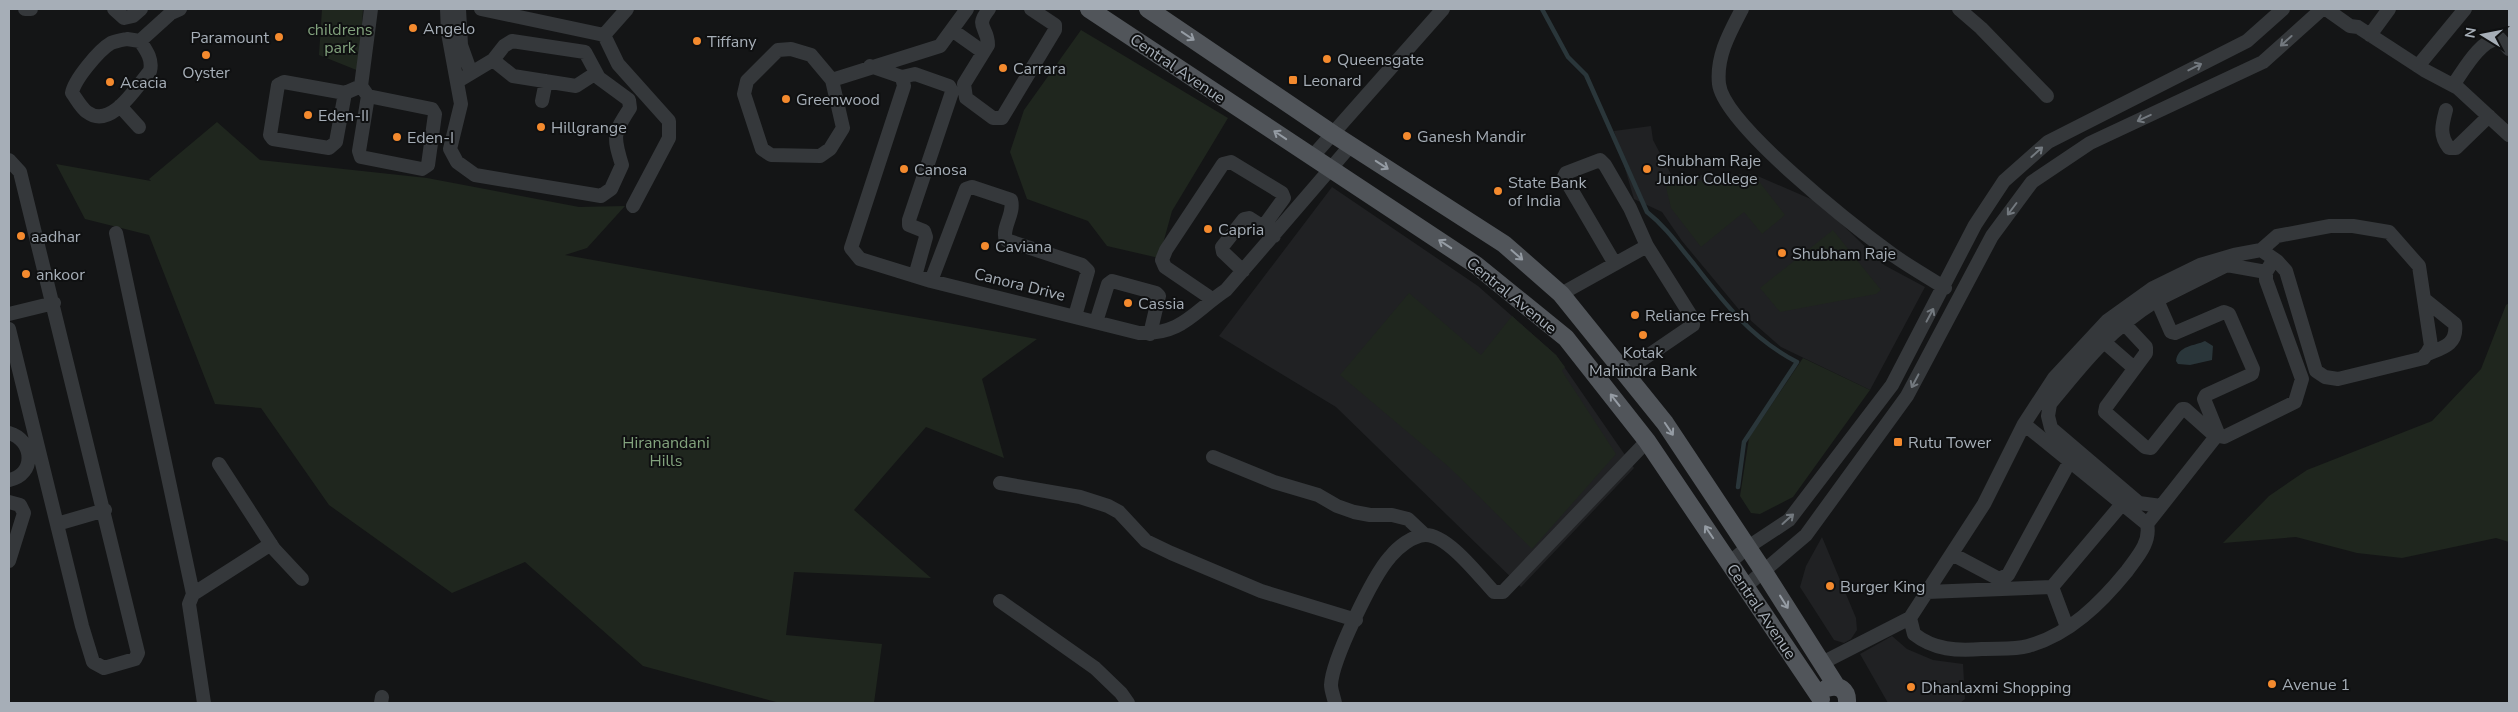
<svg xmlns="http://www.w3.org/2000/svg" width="2518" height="712" font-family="'Nunito Sans',sans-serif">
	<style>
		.built { fill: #202123 }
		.green { fill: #1f261e }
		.water { fill: #2a363a }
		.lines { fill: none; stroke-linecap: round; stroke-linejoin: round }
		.stream { stroke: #2a363a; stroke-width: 4.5 }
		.minor { stroke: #35383b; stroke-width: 14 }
		.major { stroke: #51555a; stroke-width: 18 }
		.oneway { stroke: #959ca4 }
		.oneway2 { stroke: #73797f }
		.poi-dot { fill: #f48a2e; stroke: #0f1011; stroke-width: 2 }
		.labels { text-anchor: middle; stroke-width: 4; stroke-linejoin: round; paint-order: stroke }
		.poi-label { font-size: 16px; fill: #a6aeb7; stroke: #0f1011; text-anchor: start }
		.park-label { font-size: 16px; fill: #82a27d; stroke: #0f1011 }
		.street-label { font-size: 16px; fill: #a6aeb7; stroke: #0f1011 }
	</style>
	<rect width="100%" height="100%" fill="#141516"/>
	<!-- built -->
	<path class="built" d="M1651,126l2,14 19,36 81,-2 67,29 64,62 41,22 -55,103 -89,-43 -40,-35 -59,-71 -20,-29 -28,-13 -20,-68z
		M1332,187l146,99 78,69 78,113 -113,119 -185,-180 -117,-71z
		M1822,537l34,81 1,12 -6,9 -7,4 -10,-3 -34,-53 6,-21z
		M1892,636l15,13 26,11 30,4 2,35 -5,4h-72l-28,-49z"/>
	<!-- green -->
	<path class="green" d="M322,9h41l-4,62 -40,-16z
		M1081,30l147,88 -56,93 -13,47 -52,-12 -19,-25 -61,-22 -17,-47 14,-42z
		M217,122l43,38 167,18 152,29 46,-1 -38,42 -22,7 472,84 -55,40 22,79 -78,-31 -72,83 77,68 -137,-6 -8,63 96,9 -8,59h-94l-137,-37 -118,-104 -73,31 -123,-88 -68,-97 -46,-4 -66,-169 -64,-16 -29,-55 95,17 -2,-2z
		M1758,180l27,35 -23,19 -18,-22 -43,35 -30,-39 -5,-21 6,-5z
		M1833,230l48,60 -5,4 -96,18 -20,-24z
		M1409,293l72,62 31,-39 44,39 9,12 -3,4 54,83 -84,95 -83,-82 -109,-92z
		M2509,303v239l-13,-4 -94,20 -45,-5 -61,-16 -73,6 46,-47 38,-26 125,-49 49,-52 25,-64z
		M1803,358l67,32 -77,107 -33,17 -9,-1 -11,-17 9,-58z"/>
	<!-- water -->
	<path class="water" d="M2205,341l8,5 -1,14 -22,5 -12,-1 -2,-3c2,-16 19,-15 29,-20z"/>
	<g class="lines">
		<!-- stream -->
		<path class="stream" d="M1542,9l26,48 18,18 61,137c19,15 32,34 47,52 30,39 58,75 103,98l-53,80 -6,45"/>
		<!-- minor -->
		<path class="minor" d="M25,9h6
			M114,9l10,9 9,-2 8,-7
			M447,9l1,24 13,71 -11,45 7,13 18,13 126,21 10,-7 11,-24c-9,-29 -9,-31 8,-57l-1,-8 -30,-22 -14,-26 -73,-11 -8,5 -11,14 -35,21
			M459,9l2,36 10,28
			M481,9l123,26 23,-26
			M989,9c-15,19 -1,17 -1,36l-24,39 2,14 27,20h9l53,-88v-5l-24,-16
			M1742,9c-12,23 -26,47 -23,75 5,41 137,144 174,171 17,12 35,22 52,33
			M1959,9l22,19 66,68
			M2326,9l24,17 8,1 66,43 34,18 51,47
			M952,30l31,22
			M604,35l14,29 51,57v17l-36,68
			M2370,35l19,-26
			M127,39l13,2c6,9 13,18 10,30 -14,16 -39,59 -63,41 -6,-4 -11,-14 -15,-19 2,-13 27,-43 39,-50 5,-2 11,-3 16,-4z
			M140,41l31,-28 9,-4
			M791,49l20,6 21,25 11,48 -13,21 -10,7 -49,-1 -9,-6 -18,-55 3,-13 31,-31z
			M493,60l20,16 63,10 20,-13
			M870,66l32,11 2,9 -53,162 9,11 71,22 208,52c43,2 54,-21 87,-43l125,-145
			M2418,66l47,-57
			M902,77l13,-3 34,12 3,6 -43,128v5l15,6 2,6 -11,39
			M832,80l108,-34 27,-37
			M2453,85c11,-15 26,-44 46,-47l10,11
			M345,93l-61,-11 -6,3 -8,50 3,4 56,9 7,-6 9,-49 16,-7
			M368,96l-9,55 2,6 61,12 6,-4 7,-51 -3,-5 -64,-13 -7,-10 10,-77
			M542,101l4,-20
			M120,106l19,21
			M2446,110c-4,15 -7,25 3,38h7l33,-32
			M1312,157l131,-148
			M9,160l11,12 118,481 -3,6 -31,9 -11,-6 -11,-36 -73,-297
			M116,233l77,361
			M1243,271l-20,-19 -1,-5 22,-28 5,-1 14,9
			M931,281l35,-92 6,-2 39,13c4,14 -10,28 -5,40l76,25 6,6 -13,45
			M1561,294l86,-48 -17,-38 -25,-43 -5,-5 -34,13 -2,4 51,87
			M1212,299l-47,-32 -3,-7 4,-10 57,-86 8,-2 51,31 2,5 -21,29 11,9
			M2424,299l31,25c3,21 -13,24 -30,31
			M2157,300l70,-35 39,7
			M9,314l45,-11
			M2118,317l28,30v6l-40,54 -1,5 40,35 6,1 31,-39h3l28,25 1,5 -67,85
			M1096,322l12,-38 4,-3 44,12 3,3 -9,38
			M2103,341l31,27
			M1624,372l69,-47v-6l-46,-73
			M9,433c25,7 27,42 0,47
			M1213,457l61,25 44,13 19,11 17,6 16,3h22l16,4 17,16
			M219,464l55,85 28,30
			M1000,483l80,14 28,9 11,6 27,29 25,12 90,38 95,29
			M9,502l11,3 4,8 -15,48
			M2161,506l-22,-3 -88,-75 -3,-12 2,-12c35,-43 59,-74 107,-104l14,32 4,1 49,-21 5,2 24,55 -1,5 -46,21 -2,4 15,37 5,1 71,-35 7,-23 -36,-99v-8l8,-13
			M57,524l48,-14
			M1952,554l47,25 9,-4 62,-114
			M1729,563l19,-16 41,-27 103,-135 83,-160 29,-44 44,-39 199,-101 36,-32
			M1745,587l61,-52 101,-139 85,-160 40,-54 58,-39 173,-81 59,-53
			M2052,587l15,40
			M1927,592l125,-5 70,-83
			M1000,601l95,67 26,25 7,10
			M1910,618l4,16c20,16 43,17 68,15 15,-1 32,1 46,-3 41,-11 73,-43 99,-75 11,-15 24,-29 20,-47l-123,-100
			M1822,663l88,-45 74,-114 40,-80 30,-46 53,-57 46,-33 47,-23 34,-10 27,-5 16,11 9,10 30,100 9,6 13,2 86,-21 7,-12 -12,-80 -30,-34 -36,-6h-23l-53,10 -16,14
			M204,703l-15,-99 4,-10 78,-50
			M381,703l1,-6
			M1335,703c-1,-5 -4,-13 -4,-18 1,-25 42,-109 59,-128 8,-10 22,-21 35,-22 22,-1 54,41 69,57h9l144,-151"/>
		<!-- major -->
		<path class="major" d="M1089,9l387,256 90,73 81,103 174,258
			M1148,9l185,125 171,110 57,50 104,129 99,149 73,115
			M1827,688c12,-4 21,2 20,15"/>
	</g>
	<!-- one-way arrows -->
	<defs><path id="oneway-shaft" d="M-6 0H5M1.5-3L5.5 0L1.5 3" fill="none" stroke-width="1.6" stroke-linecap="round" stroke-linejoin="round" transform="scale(1.25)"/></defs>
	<g class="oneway">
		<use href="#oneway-shaft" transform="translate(1188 36) rotate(34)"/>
		<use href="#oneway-shaft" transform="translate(1280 135) rotate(-146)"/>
		<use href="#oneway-shaft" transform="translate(1382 165) rotate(33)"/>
		<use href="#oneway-shaft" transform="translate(1445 244) rotate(-147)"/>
		<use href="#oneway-shaft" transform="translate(1517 255) rotate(41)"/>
		<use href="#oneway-shaft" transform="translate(1615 400) rotate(-128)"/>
		<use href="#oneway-shaft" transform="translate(1669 429) rotate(56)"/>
		<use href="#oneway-shaft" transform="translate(1709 532) rotate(-124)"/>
		<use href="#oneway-shaft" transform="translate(1784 602) rotate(58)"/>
	</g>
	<g class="oneway2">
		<use href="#oneway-shaft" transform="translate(2286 41) rotate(138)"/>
		<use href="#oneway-shaft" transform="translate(2195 67) rotate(-27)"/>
		<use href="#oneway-shaft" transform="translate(2144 118) rotate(155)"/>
		<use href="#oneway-shaft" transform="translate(2037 152) rotate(-42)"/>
		<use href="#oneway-shaft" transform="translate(2012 209) rotate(127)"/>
		<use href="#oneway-shaft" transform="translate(1930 315) rotate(-62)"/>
		<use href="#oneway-shaft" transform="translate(1915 381) rotate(118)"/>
		<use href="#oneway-shaft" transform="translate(1788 519) rotate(-42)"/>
	</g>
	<!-- markers -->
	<g class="poi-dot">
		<circle cx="413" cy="28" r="5"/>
		<circle cx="279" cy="37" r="5"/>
		<circle cx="697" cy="41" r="5"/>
		<circle cx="206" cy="55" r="5"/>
		<circle cx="1327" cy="59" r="5"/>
		<circle cx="1003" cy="68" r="5"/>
		<rect x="1288" y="75" width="10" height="10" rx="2.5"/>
		<circle cx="110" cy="82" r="5"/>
		<circle cx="786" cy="99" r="5"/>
		<circle cx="308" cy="115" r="5"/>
		<circle cx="541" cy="127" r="5"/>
		<circle cx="1407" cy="136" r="5"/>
		<circle cx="397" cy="137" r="5"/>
		<circle cx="904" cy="169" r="5"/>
		<circle cx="1647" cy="169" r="5"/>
		<circle cx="1498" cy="191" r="5"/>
		<circle cx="1208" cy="229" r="5"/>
		<circle cx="21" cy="236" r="5"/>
		<circle cx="985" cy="246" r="5"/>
		<circle cx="1782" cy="253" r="5"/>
		<circle cx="26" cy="274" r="5"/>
		<circle cx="1128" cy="303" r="5"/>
		<circle cx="1635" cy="315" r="5"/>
		<circle cx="1643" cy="335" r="5"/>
		<rect x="1893" y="437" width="10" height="10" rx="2.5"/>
		<circle cx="1830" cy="586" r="5"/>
		<circle cx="2272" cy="684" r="5"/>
		<circle cx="1911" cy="687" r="5"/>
	</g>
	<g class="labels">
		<!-- poi labels -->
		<g class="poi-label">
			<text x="423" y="34">Angelo</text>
			<text x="269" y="43" text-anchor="end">Paramount</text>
			<text x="707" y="47">Tiffany</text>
			<text x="1337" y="65">Queensgate</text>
			<text x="1013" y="74">Carrara</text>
			<text x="206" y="78" text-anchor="middle">Oyster</text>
			<text x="1303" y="86">Leonard</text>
			<text x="120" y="88">Acacia</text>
			<text x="796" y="105">Greenwood</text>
			<text x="318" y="121">Eden-II</text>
			<text x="551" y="133">Hillgrange</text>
			<text x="1417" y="142">Ganesh Mandir</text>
			<text x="407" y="143">Eden-I</text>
			<text x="1657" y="166">Shubham Raje<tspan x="1657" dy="18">Junior College</tspan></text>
			<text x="914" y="175">Canosa</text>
			<text x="1508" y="188">State Bank<tspan x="1508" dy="18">of India</tspan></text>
			<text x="1218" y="235">Capria</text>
			<text x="31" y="242">aadhar</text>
			<text x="995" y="252">Caviana</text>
			<text x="1792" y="259">Shubham Raje</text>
			<text x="36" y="280">ankoor</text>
			<text x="1138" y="309">Cassia</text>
			<text x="1645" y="321">Reliance Fresh</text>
			<text x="1643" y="358" text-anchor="middle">Kotak<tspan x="1643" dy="18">Mahindra Bank</tspan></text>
			<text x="1908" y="448">Rutu Tower</text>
			<text x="1840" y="592">Burger King</text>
			<text x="2282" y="690">Avenue 1</text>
			<text x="1921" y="693">Dhanlaxmi Shopping</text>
		</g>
		<!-- park labels -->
		<g class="park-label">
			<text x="340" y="35">childrens<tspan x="340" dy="18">park</tspan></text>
			<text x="666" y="448">Hiranandani<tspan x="666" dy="18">Hills</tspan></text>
		</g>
		<!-- street labels -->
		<g class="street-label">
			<text transform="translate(1178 68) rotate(34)" y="6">Central Avenue</text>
			<text transform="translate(1020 284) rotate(14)" y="6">Canora Drive</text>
			<text transform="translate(1512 295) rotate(39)" y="6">Central Avenue</text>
			<text transform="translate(1762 611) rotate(56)" y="6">Central Avenue</text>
		</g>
	</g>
	<!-- border -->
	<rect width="2518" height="712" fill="none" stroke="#a6aeb7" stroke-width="20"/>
	<!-- north arrow -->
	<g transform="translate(2483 35) rotate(280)" stroke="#0f1011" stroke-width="4" paint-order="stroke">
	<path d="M0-4L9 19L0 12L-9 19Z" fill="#a6aeb7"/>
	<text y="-8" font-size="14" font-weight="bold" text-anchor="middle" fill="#a6aeb7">N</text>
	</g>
</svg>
